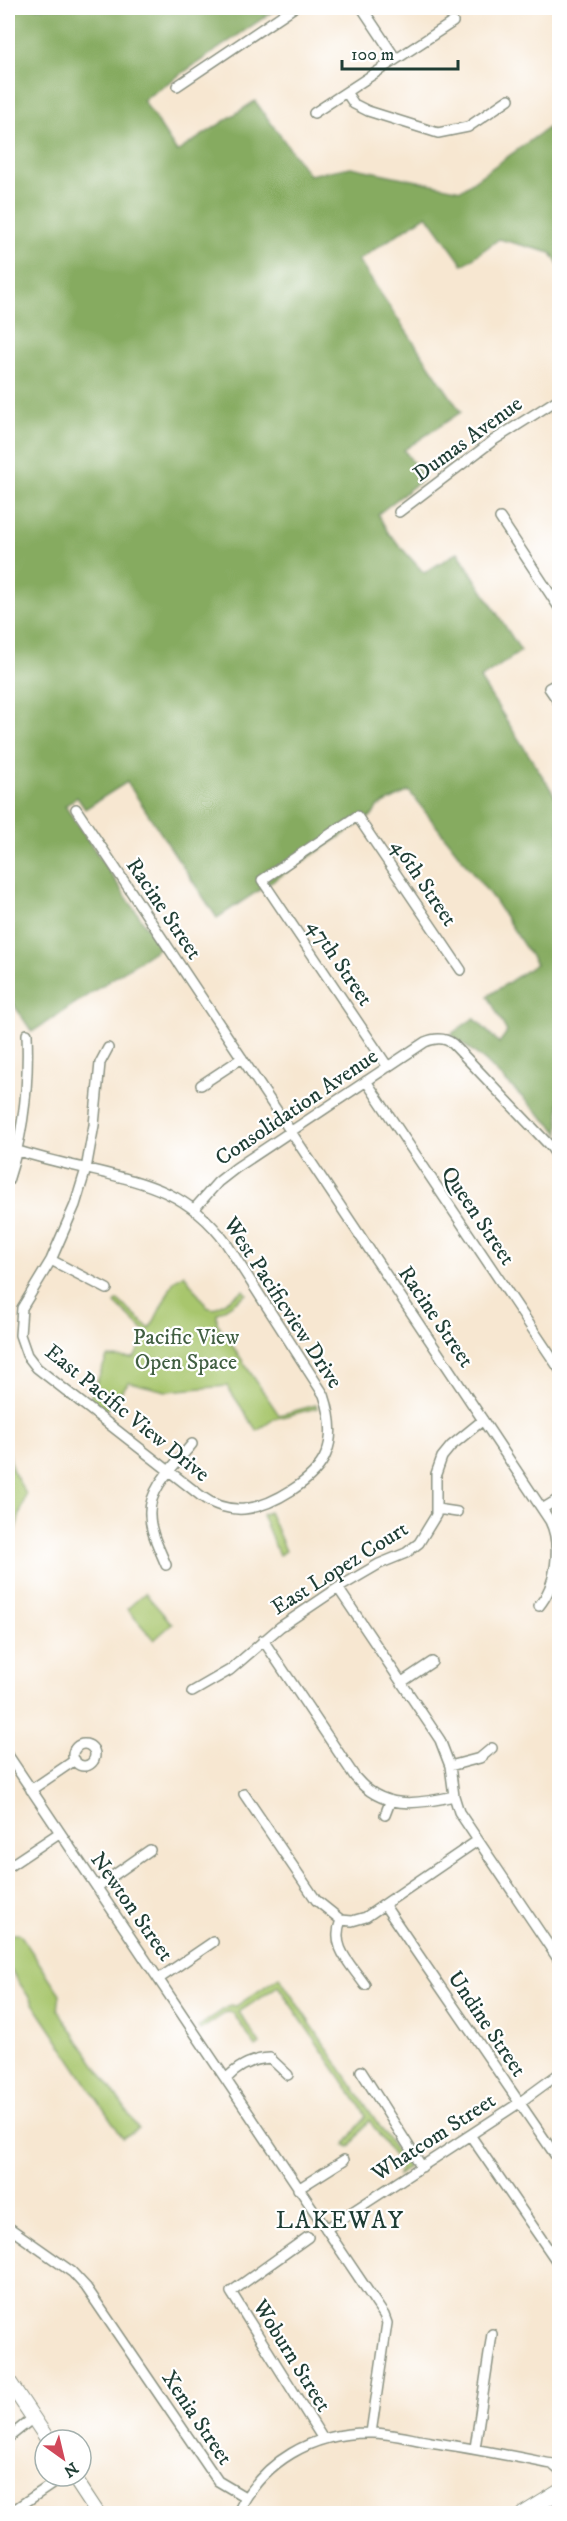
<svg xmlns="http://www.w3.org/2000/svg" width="567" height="2521" font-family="'IM FELL DW Pica',serif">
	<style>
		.green { fill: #a8c66d; stroke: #648250; stroke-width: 1.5 }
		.forest { fill: #86ab60; stroke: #52744a; stroke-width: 1.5 }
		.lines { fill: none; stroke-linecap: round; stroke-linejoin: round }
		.street-casing { stroke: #8b9282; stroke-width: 12 }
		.secondary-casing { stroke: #8b9282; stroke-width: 16 }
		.street { stroke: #fff; stroke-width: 9 }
		.secondary { stroke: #fff; stroke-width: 14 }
		.labels { text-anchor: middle; stroke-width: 4.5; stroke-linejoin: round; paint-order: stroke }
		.street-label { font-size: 22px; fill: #1f3d34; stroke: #fff }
		.park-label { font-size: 22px; fill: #415f42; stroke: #fff }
		.neighbourhood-label { font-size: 24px; letter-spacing: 1.5px; fill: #1f3d34; stroke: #fff }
	</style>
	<rect width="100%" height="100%" fill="#fff"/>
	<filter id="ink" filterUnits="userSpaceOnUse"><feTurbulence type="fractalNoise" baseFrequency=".0167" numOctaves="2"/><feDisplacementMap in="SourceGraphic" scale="12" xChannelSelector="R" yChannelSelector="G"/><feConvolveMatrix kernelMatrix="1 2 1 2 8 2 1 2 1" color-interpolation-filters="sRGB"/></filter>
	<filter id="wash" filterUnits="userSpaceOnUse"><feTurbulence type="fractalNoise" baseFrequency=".008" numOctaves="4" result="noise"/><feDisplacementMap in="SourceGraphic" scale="24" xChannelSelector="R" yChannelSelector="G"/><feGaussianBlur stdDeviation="1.35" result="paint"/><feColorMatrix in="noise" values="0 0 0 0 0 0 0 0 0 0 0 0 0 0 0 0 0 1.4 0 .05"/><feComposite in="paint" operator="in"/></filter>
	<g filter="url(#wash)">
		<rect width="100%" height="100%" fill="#f7e7d1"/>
		<!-- green -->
		<path class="green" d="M184,1274l23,33 7,2 30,-19 3,4 -30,20v9l62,92 37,-10 1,3 -43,11 -17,12 -30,-45 -61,5 -37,-9 -23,28 -16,-12 17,-41 27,1 13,-24 -32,-31 3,-3 32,29 24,-48z
			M8,1446l4,23 14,25 -17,57z
			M269,1512l17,39 -7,4 -17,-40z
			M145,1593l27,31 -18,16 -27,-31z
			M8,1934h12l40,60 -2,16 80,118 -15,10 -115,-172z
			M279,1977l129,191 -10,7 2,-10 -31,-45 -19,27 -5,-2 21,-30 -88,-129 -39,26 21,32 -4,3 -23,-34 -6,-1 -27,18 -2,-3 32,-22 6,1z"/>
		<!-- forest -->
		<path class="forest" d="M8,8h270l-135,92 34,52 78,-51 54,74 42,-8 110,23 98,-70v146l-8,-13 -52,-14 -36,26 -36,-50 -69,45 103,152 -57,38 20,28 -46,36 11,20 35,39 34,-21 63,99 -41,28 79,123v335l-1,-5 -73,-71 -34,-27 23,-16 25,25 8,-11 -19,-36 48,-32 -42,-64 -85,-109 -32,16 -4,8 -156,103 -90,-136 -42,27 -8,-12 -12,9 95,141 -128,85 -24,-36z"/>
	</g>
	<g filter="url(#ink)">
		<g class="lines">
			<!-- street casing -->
			<g class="street-casing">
				<path id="street" d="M362,8l34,51
					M177,86l116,-78
					M346,92l8,12 14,7 70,22 30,-6 41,-28
					M314,113l139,-91
					M399,512l95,-72 66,-42
					M500,518l60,91
					M560,682l-11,6 11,16
					M76,809l474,712c12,24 6,65 -11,85
					M388,1067l-126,-187 95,-64 104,154
					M366,1081l194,289
					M201,1085l41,-27
					M8,1148c26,8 53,15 80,21 58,14 101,23 138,74l98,152c6,18 10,41 2,59 -10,26 -54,52 -82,55 -15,1 -31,-4 -43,-13l-164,-128 -10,-13 -7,-20 2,-27 29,-48 24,-55 11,-36 8,-44 6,-62 8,-15
					M8,1181c16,-48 21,-96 19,-147
					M195,1208l23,-26 18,-14 189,-126c10,-4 19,-5 28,2l98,103 9,13
					M51,1260l56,29
					M437,1509l20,3
					M542,1509l18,-11
					M166,1565c-6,-15 -16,-33 -16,-50 -2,-27 27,-52 42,-71
					M338,1588l102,152 10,26 4,30 5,16 101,150
					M263,1640l92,137c27,33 61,28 99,19
					M402,1682l30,-20
					M192,1692l38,-22 50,-43 58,-39 41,-24 27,-11 13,-10 17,-28v-41l6,-17 9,-11 32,-26
					M73 1755a11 11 0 1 1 22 0a11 11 0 1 1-22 0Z
					M8,1755l376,560 3,8 -16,110
					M450,1766l30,-8 12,-10
					M31,1790l44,-30
					M244,1794l72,106 25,20
					M385,1815l5,-13
					M8,1867l51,-34
					M97,1887l53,-37
					M385,1906l175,256
					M160,1978l53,-36
					M365,1985c-15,-22 -35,-38 -24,-65l11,1 14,-4 111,-76
					M361,2071l61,96
					M226,2079c12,-13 26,-20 44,-21l18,17
					M470,2135l90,131
					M298,2189l46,-29
					M8,2227l64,45 14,15 132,194 27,16
					M326,2229l193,-126 41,-30
					M308,2237l-77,55 92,147
					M8,2438l25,-20
					M475,2448l17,-114
					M8,2514l56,-38
					M237,2514c25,-53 76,-82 134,-81 19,0 40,6 59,9 41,6 81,14 122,22l8,7"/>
			</g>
			<!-- secondary casing -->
			<g class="secondary-casing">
				<path id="secondary" d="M8,2380l40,60
					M73,2476l25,38
					M523,2514l37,-23"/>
			</g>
			<!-- street -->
			<use href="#street" class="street"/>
			<!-- secondary -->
			<use href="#secondary" class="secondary"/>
		</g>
	</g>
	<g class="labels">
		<!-- street labels -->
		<g class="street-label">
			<text transform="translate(467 438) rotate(-36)" y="8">Dumas Avenue</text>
			<text transform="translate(425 882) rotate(56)" y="8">46th Street</text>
			<text transform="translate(165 908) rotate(56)" y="8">Racine Street</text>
			<text transform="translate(341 962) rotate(56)" y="8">47th Street</text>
			<text transform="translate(296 1106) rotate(-34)" y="8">Consolidation Avenue</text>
			<text transform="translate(479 1215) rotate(56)" y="8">Queen Street</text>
			<text transform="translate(284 1302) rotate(57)" y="8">West Pacificview Drive</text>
			<text transform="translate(437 1316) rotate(56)" y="8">Racine Street</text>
			<text transform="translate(128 1412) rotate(39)" y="8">East Pacific View Drive</text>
			<text transform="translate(339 1567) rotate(-32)" y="8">East Lopez Court</text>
			<text transform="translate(133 1906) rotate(55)" y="8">Newton Street</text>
			<text transform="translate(488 2023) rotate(56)" y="8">Undine Street</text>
			<text transform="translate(433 2136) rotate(-33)" y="8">Whatcom Street</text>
			<text transform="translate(293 2355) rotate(58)" y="8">Woburn Street</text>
			<text transform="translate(198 2417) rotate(56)" y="8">Xenia Street</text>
		</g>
		<!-- park labels -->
		<g class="park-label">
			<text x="186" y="1344">Pacific View<tspan x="186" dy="25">Open Space</tspan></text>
		</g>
		<!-- neighbourhood labels -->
		<g class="neighbourhood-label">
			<text x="340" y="2228">LAKEWAY</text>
		</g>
	</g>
	<!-- margin -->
	<rect width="567" height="2521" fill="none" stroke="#fff" stroke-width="30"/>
	<!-- north arrow -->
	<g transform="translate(63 2458) rotate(146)"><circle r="28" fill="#ffffff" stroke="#a5b1ae" stroke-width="1.5"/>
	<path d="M0-4.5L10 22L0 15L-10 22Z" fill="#d1495b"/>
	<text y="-9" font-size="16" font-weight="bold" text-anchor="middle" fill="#1f3d34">N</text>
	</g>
	<!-- scale -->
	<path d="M342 60v9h116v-9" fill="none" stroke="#1f3d34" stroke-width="3"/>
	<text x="351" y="60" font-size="18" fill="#1f3d34" stroke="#ffffff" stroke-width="4.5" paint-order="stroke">100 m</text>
</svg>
